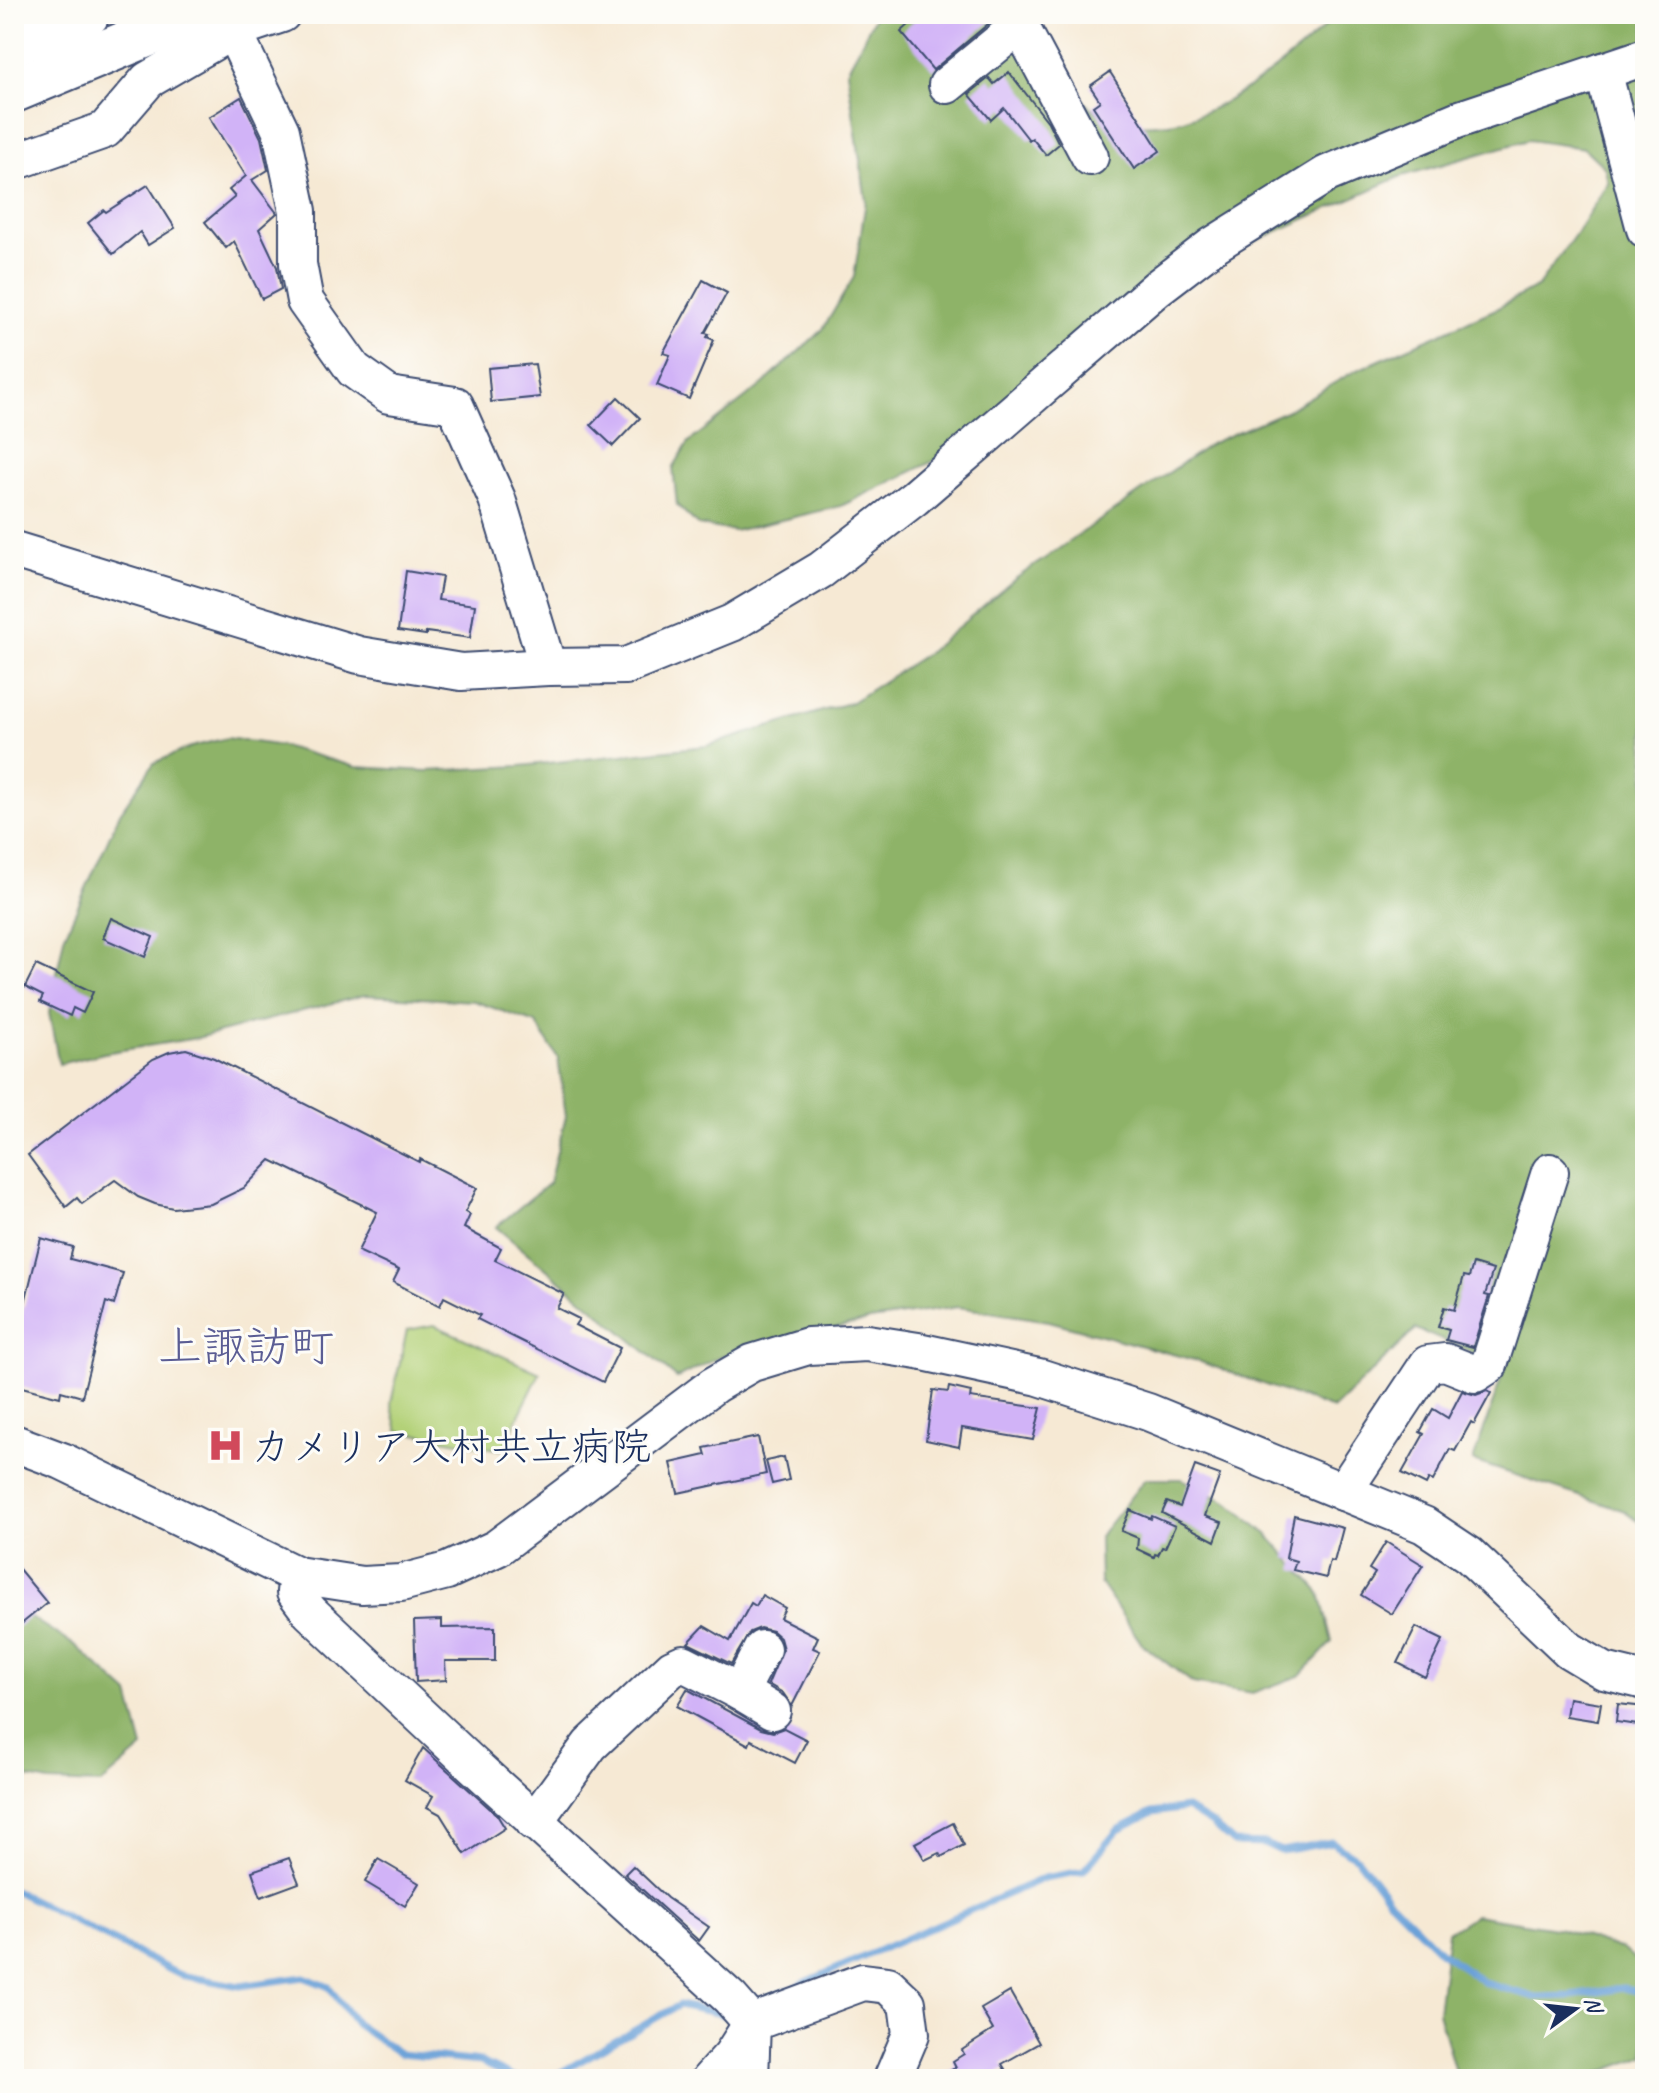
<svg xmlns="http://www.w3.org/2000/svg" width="1659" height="2093" font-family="Caveat,'Klee One',sans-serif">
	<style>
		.green { fill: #b3d178; stroke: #67806b; stroke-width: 2 }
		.forest { fill: #8eb368; stroke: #547163; stroke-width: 2 }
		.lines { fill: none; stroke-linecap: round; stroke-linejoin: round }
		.stream { stroke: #6aa1d8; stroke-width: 7 }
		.building { fill: #d1b3f7 }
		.minor-casing { stroke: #3c4b70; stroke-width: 40 }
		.highway-casing { stroke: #3c4b70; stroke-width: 48 }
		.minor { stroke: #fff; stroke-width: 36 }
		.highway { stroke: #fff; stroke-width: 44 }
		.labels { text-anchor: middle; stroke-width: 6; stroke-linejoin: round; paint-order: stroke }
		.poi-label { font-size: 40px; fill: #1b2f5e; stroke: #fdfcf7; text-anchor: start }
		.quarter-label { font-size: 44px; fill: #5b5d94; stroke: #fdfcf7 }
	</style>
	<rect width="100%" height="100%" fill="#fdfcf7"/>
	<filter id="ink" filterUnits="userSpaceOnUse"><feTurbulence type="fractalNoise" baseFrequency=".0125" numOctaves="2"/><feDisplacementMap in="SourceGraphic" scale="16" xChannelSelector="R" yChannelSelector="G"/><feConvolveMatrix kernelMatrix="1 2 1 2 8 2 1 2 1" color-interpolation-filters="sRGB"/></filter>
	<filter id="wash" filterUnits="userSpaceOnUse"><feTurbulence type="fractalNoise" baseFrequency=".006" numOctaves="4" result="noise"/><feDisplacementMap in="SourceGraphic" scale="32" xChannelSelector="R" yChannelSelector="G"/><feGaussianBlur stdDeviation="1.8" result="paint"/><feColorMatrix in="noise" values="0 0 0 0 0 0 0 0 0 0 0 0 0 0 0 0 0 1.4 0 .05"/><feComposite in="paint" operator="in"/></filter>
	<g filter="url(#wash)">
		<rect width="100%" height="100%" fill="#f6e9d4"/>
		<!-- green -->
		<polygon class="green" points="434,1325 540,1373 502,1450 398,1431 391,1403 407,1330"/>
		<!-- forest -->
		<g class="forest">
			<path d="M876 14H1031L1077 96 1113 125C1133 124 1155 126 1175 122 1231 110 1298 53 1338 14H1645V1526L1625 1511 1473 1461 1505 1367 1416 1329 1333 1409 1198 1361 1049 1321 958 1307 870 1320 722 1356 677 1378 496 1227 549 1183 566 1116 558 1058 536 1023 474 1001 365 995 197 1038 104 1053 59 1064 49 1013 64 937 120 813 154 763 191 747 227 738 282 746 356 767 427 771 520 766 706 746 852 702 930 651 1015 579 1212 443 1286 411 1355 371 1496 309 1538 286 1575 235 1608 183 1605 168 1584 148 1528 140 1399 177 1233 251 938 459 841 506 734 531 698 525 677 505 673 468 689 442 762 385 823 329 854 277 866 201 847 71Z"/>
			<polygon points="1145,1479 1182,1479 1229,1503 1268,1535 1320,1593 1332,1642 1300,1676 1252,1693 1193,1683 1142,1644 1100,1583 1099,1537"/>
			<polygon points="14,1607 76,1646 129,1694 143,1748 101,1784 49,1782 14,1775"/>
			<polygon points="1475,1915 1561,1929 1622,1949 1645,1969 1645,2056 1593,2075 1574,2079 1457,2079 1438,2012 1448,1932"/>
		</g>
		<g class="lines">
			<!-- stream -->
			<g class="stream">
				<polyline points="14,1890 180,1975 240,1986 304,1977 329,1987 356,2024 400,2054 481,2062 517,2079"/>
				<polyline points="774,1996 1044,1878 1083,1871 1118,1830 1152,1813 1186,1808 1212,1824 1234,1843 1266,1844 1281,1851 1332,1842 1358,1859 1391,1902 1441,1952 1485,1983 1534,1997 1572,1996 1623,1988 1645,1993"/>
				<polyline points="549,2079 679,2005 730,2016"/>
			</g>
		</g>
		<g id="blocks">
			<!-- building -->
			<g class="building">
				<polygon points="921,14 993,14 994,19 933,70 901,32"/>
				<polygon points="1009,72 1048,122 1059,144 1046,155 1032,138 1029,140 1004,108 991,120 969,94 989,78 994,84"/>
				<polygon points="1110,72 1160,151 1134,169 1093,106 1100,101 1090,86"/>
				<polygon points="241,97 261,138 268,170 252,180 277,213 259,229 277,267 281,289 262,299 234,241 226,248 205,222 235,197 229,190 246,176 209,117"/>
				<polygon points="148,185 175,228 148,245 140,232 113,254 88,223 104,210 106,212"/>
				<polygon points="703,280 727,293 705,333 709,334 707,337 714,340 689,399 657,385 670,355 663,353"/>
				<polygon points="535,364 540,397 491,402 488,368"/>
				<polygon points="618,397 640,418 613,446 591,425"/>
				<polygon points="406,571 442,577 438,600 475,605 470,638 426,632 426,635 398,631"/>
				<polygon points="111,918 153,937 145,957 103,938"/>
				<polygon points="36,965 93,992 83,1013 73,1008 70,1016 40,1002 43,996 25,987"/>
				<polygon points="186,1049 214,1058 419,1162 420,1159 477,1188 465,1212 470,1215 464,1228 501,1248 495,1260 564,1294 557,1308 579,1319 575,1325 620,1348 603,1382 477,1319 480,1315 444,1297 440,1306 393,1282 399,1270 358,1251 377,1212 271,1160 244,1188 211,1204 173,1208 155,1204 138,1197 115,1180 82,1204 77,1198 66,1207 28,1155 153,1059 169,1052"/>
				<polygon points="41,1238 73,1247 70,1259 123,1273 114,1305 106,1302 82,1397 61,1391 60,1397 14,1385 14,1347"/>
				<polygon points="1473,1264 1493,1270 1485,1295 1489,1296 1473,1347 1446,1340 1449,1330 1438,1327 1444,1307 1454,1310 1464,1276 1469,1277"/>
				<polygon points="949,1387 971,1392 970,1398 1041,1408 1033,1440 962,1428 959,1447 926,1440 933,1390 948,1392"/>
				<polygon points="1462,1391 1476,1395 1487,1391 1491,1393 1474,1424 1471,1422 1455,1451 1450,1449 1433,1481 1429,1479 1426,1485 1402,1473 1424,1434 1420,1432 1433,1409 1448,1418"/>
				<polygon points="758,1437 766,1474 678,1493 671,1463 706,1455 704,1448"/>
				<polygon points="784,1457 789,1480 772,1484 766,1461"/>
				<polygon points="1195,1466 1220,1475 1205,1516 1222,1522 1215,1541 1162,1513 1167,1502 1180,1507"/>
				<polygon points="1130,1510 1151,1519 1152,1516 1175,1526 1165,1548 1162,1547 1158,1555 1155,1554 1154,1557 1137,1549 1138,1538 1121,1531"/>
				<polygon points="1294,1515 1343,1528 1334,1562 1330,1561 1326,1578 1293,1570 1296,1561 1286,1558"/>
				<polygon points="1386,1542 1423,1565 1392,1614 1361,1595 1375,1573 1369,1569"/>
				<polygon points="14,1563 47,1603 14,1630"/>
				<polygon points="762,1595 785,1608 780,1618 818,1637 813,1648 820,1651 792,1706 783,1693 768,1684 783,1649 780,1638 772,1631 760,1628 750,1632 731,1664 688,1643 704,1626 730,1641 751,1603 756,1606"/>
				<polygon points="442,1620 442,1628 495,1627 495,1661 445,1661 446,1680 416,1682 414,1621"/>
				<polygon points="1416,1627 1443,1640 1425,1677 1398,1663"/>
				<polygon points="687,1689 761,1729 773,1732 784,1728 807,1740 795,1763 751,1740 749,1745 677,1706"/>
				<polygon points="1569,1698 1601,1703 1598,1721 1566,1716"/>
				<polygon points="1618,1704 1645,1707 1645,1726 1616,1722"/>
				<polygon points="423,1748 497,1815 505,1828 465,1854 440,1814 427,1807 433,1796 405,1780"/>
				<polygon points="953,1823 964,1845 941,1857 939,1853 925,1860 915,1843"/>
				<polygon points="289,1858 299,1883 261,1897 252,1871"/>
				<polygon points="378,1859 419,1883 405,1906 365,1882"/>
				<polygon points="633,1866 667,1898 709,1927 699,1941 625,1874"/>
				<polygon points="1010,1992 1039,2043 1002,2064 1005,2069 989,2079 938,2079 956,2067 953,2061 964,2054 962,2050 993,2030 981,2009"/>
			</g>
		</g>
	</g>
	<g filter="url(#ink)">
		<use href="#blocks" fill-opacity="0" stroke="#3c4b70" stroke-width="2"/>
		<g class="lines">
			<defs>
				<g id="minor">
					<polyline points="225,14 281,131 298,211 298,264 305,301 354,370 389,395 455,405 497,499 548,667"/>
					<polyline points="1014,14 1090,157"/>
					<polyline points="1603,71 1645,229"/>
					<polyline points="947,85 1019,26"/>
					<polyline points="14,162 105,130 148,80 234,30 282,14"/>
					<polyline points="14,550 359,655 461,672 548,667 626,666 732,623 821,570 914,498 1157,288 1212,246 1327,174 1457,120 1645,57"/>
					<polyline points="14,1443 62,1461 297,1575 362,1585 401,1583 447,1571 497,1548 714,1385 752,1363 808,1346 867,1343 918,1351 1039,1377 1148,1412 1424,1525 1469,1555 1569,1650 1604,1671 1645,1681"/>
					<polyline points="1343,1492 1428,1364 1445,1362 1475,1374 1489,1365 1550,1172"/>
					<polyline points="297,1575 295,1592 310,1612 472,1764 730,1998 752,2023 750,2079"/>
					<polyline points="740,1692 772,1711"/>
					<polyline points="534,1822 590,1745 672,1668 683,1663 740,1692 762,1649"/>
					<polyline points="710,2079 731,2056 752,2023 863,1982 888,1985 907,2003 911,2034 892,2079"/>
				</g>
				<g id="highway">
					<polyline points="14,43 87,14"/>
					<polyline points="14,90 197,14"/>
				</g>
			</defs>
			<!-- minor casing -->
			<use href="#minor" class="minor-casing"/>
			<!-- highway casing -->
			<use href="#highway" class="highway-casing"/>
			<!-- minor -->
			<use href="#minor" class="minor"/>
			<!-- highway -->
			<use href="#highway" class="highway"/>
		</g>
	</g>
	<!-- icons -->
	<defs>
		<symbol id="hospital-bare" viewBox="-9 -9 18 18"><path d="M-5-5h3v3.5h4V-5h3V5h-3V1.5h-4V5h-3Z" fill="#d1495b" stroke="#fdfcf7" stroke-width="2.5" paint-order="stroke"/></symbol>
	</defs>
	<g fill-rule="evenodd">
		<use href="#hospital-bare" x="200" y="1420" width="51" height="51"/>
	</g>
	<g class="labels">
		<!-- poi labels -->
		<g class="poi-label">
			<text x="251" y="1460">カメリア大村共立病院</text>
		</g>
		<!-- quarter labels -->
		<g class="quarter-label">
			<text x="246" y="1361">上諏訪町</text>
		</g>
	</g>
	<!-- margin -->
	<rect width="1659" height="2093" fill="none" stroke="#fdfcf7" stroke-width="48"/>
	<!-- north arrow -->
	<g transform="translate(1575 2009) rotate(75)" stroke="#fdfcf7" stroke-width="6" paint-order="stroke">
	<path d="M0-6L14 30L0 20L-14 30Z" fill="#1b2f5e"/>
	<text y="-12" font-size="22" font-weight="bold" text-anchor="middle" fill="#1b2f5e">N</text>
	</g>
</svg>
